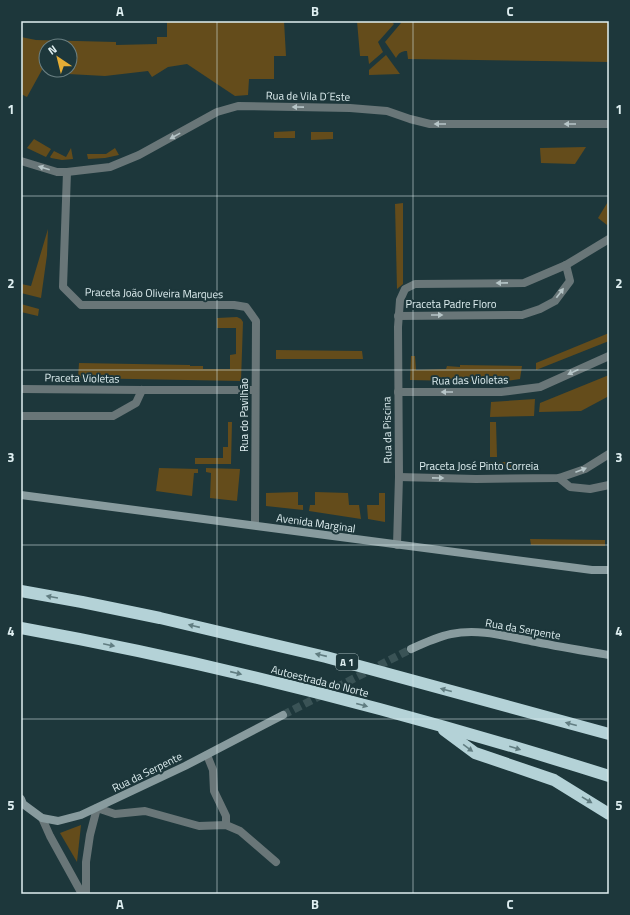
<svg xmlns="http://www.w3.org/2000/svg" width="630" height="915" font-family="'Titillium Web',sans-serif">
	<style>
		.green { fill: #644c1b }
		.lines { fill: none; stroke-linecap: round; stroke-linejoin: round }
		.secondary-tunnel { stroke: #3a5356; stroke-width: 8; stroke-dasharray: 8 4; stroke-linecap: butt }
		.street { stroke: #697678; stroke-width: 8 }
		.secondary { stroke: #889b9e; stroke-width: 8 }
		.highway { stroke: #b4d2d7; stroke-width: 12 }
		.oneway { fill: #b6c5c7 }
		.oneway2 { fill: #617d81 }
		.grid { fill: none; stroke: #dfeff1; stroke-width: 1; stroke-opacity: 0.55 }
		.labels { text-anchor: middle; stroke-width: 4; stroke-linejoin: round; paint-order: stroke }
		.shield { fill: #1d373b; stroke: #a5b8ba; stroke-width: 1 }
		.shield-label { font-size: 10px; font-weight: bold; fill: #dfeff1 }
		.street-label { font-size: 11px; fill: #dfeff1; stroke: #1d373b }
		.neatline { fill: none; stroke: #dfeff1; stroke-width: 1.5 }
		.grid-label { font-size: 13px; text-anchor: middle; font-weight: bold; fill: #dfeff1 }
	</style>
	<rect width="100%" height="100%" fill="#1d373b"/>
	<!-- green -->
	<g class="green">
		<polygon points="167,21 284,21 286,56 274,56 274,79 249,79 248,95 235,96 187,64 168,67 152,77 148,71 105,76 68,74 51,70 70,70 70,46 46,46 46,69 43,68 27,97 21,94 21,37 36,40 116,42 116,45 157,44 157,37 167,37"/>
		<polygon points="357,21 391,21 394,24 378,42 383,52 369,64 368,56 360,56"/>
		<path d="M400 21H609V62L408 59 407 51C401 51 399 53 396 58L385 42 401 23Z"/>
		<polygon points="386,55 400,74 369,75 369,70"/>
		<polygon points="295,131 295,138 274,138 274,132"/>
		<polygon points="311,132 333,132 333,139 311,140"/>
		<polygon points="34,139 51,149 46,157 27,148"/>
		<polygon points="586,147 575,164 541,163 540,148"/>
		<polygon points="71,148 73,159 62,160 51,158 50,157 54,151 66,157"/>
		<polygon points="115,148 119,155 105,158 88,159 87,154 106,154"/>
		<polygon points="609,200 609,221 607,225 598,218"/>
		<polygon points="403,203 403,284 397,289 395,204"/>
		<polygon points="48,229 47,255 41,298 21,293 21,284 31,286"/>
		<polygon points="21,304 39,309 38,316 21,312"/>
		<polygon points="237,317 241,319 243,322 241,381 78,378 79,363 190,365 190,366 203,366 203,369 230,369 230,355 236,354 236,328 217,328 217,318"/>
		<polygon points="609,333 609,341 536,370 536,363"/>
		<polygon points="276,350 362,351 363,359 276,359"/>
		<polygon points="411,356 415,356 416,370 446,369 447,366 460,367 460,365 522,366 520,379 500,382 410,380"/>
		<polygon points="609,375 609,396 581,411 539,412 540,403"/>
		<polygon points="535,399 534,416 490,417 491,402"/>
		<polygon points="228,422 232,422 231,464 195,464 195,458 223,458 223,447 228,447"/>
		<polygon points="490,422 496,422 497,457 490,457"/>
		<polygon points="490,462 516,462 516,468 490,467"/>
		<polygon points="159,468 198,469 198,473 194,473 192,496 156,491"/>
		<polygon points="206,468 240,469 237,501 210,498 211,473 206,472"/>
		<polygon points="298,492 298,505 303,505 303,510 266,506 266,493"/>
		<polygon points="315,492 348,493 349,505 359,505 361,519 309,511 310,505 315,505"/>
		<polygon points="379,493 385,493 385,522 368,519 367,505 379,505"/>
		<polygon points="530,539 605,540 605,546 531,545"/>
		<polygon points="81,825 77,862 60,833"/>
	</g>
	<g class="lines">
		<!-- secondary-tunnel -->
		<polyline class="secondary-tunnel" points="283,715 411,649"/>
		<!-- street -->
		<g class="street">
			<polyline points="21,161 57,172 67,172 110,167 139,155 217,112 238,106 350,108 387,111 410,119 430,124 609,124"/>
			<polyline points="67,172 63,287 81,305 234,305 246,307 256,321 255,525"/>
			<polyline points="398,316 522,315 540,309 555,301 570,281 566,265"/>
			<polyline points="21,389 142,390 255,390"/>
			<polyline points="398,392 501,392 540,387 609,356"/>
			<polyline points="21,416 113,416 136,403 142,390"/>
			<polyline points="399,477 476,479 559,478 585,469 609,454"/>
			<polyline points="559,478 570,487 590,489 609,485"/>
			<polyline points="397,545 399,477 398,327 400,300 405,289 415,284 524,283 566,265 609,239"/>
			<polyline points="207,755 213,770 214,791 226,816 226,825"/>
			<polyline points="42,818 50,836 82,894"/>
			<polyline points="86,894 86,862 90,835 97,808 115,814 145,811 199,826 226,825 240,831 276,862"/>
		</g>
		<!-- secondary -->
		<g class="secondary">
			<polyline points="21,495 592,570 609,570"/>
			<path d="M411 649C424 643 437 637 451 634 480 628 508 637 536 642 560 647 585 651 609 655"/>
			<polyline points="21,799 23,804 42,818 58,821 81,815 185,766 283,715"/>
		</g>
		<!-- highway -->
		<g class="highway">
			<polyline points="21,591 82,602 160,618 326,657 609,734"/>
			<path d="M21 628C220 664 416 715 609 776"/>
			<polyline points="444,730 475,753 554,780 609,814"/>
		</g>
	</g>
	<!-- one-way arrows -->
	<defs><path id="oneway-solid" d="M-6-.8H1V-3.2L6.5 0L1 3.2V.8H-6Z"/></defs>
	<g class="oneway">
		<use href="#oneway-solid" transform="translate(298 107) rotate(-179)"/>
		<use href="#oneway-solid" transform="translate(440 124) rotate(-180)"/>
		<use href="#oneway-solid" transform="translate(570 124) rotate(-180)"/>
		<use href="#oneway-solid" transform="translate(175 136) rotate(151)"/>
		<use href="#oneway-solid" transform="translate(44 168) rotate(-163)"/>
		<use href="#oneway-solid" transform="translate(502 283) rotate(179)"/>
		<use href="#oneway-solid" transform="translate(560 293) rotate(-53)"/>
		<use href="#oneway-solid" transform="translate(437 315)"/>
		<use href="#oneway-solid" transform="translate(573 372) rotate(156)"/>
		<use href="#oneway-solid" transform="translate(447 392) rotate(-180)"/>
		<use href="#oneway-solid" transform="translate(581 470) rotate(-21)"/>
		<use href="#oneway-solid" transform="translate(438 478) rotate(1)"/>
	</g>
	<g class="oneway2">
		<use href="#oneway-solid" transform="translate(52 597) rotate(-170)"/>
		<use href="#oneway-solid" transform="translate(194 626) rotate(-167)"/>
		<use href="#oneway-solid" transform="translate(109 645) rotate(12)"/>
		<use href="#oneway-solid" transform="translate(321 655) rotate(-167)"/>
		<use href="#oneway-solid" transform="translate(236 673) rotate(13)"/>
		<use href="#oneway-solid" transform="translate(446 690) rotate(-165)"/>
		<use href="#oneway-solid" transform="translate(362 705) rotate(15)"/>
		<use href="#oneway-solid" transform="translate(571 724) rotate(-165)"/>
		<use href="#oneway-solid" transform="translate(468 748) rotate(36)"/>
		<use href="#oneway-solid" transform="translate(515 748) rotate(17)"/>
		<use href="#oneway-solid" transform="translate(587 800) rotate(31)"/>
	</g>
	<!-- grid -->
	<path class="grid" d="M217 21V894M413 21V894M21 196H609M21 370H609M21 545H609M21 719H609"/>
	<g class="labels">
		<!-- shield labels -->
		<rect class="shield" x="336" y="654" width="22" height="16" rx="3"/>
		<g class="shield-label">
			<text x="347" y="666">A 1</text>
		</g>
		<!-- street labels -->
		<g class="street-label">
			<text transform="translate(308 96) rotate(1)" y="4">Rua de Vila D´Este</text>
			<text transform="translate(154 293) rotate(1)" y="4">Praceta João Oliveira Marques</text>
			<text x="451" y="308">Praceta Padre Floro</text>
			<text transform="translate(82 378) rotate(1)" y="4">Praceta Violetas</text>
			<text transform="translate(470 380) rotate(-1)" y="4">Rua das Violetas</text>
			<text transform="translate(244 415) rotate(-90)" y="4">Rua do Pavilhão</text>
			<text transform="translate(387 430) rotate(-91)" y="4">Rua da Piscina</text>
			<text x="479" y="470">Praceta José Pinto Correia</text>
			<text transform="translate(316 523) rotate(8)" y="4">Avenida Marginal</text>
			<text transform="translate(523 629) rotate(10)" y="4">Rua da Serpente</text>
			<text transform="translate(320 681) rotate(14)" y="4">Autoestrada do Norte</text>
			<text transform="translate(147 772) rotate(-26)" y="4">Rua da Serpente</text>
		</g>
	</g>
	<!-- border -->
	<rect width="630" height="915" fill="none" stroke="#1d373b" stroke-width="44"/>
	<!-- north arrow -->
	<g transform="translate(58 58) rotate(325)"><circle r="19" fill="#1d373b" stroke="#6b8184"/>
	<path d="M0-3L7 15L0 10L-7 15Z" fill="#e5ad35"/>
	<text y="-6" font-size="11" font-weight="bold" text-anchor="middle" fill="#dfeff1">N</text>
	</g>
	<rect x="22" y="22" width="586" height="871" class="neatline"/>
	<g class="grid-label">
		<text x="120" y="16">A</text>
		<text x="315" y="16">B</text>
		<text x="510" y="16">C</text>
		<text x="11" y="114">1</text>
		<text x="619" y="114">1</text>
		<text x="11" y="288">2</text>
		<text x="619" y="288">2</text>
		<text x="11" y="462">3</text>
		<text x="619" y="462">3</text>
		<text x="11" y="636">4</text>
		<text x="619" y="636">4</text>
		<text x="11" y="810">5</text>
		<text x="619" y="810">5</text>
		<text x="120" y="909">A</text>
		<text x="315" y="909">B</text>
		<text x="510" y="909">C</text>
	</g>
</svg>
